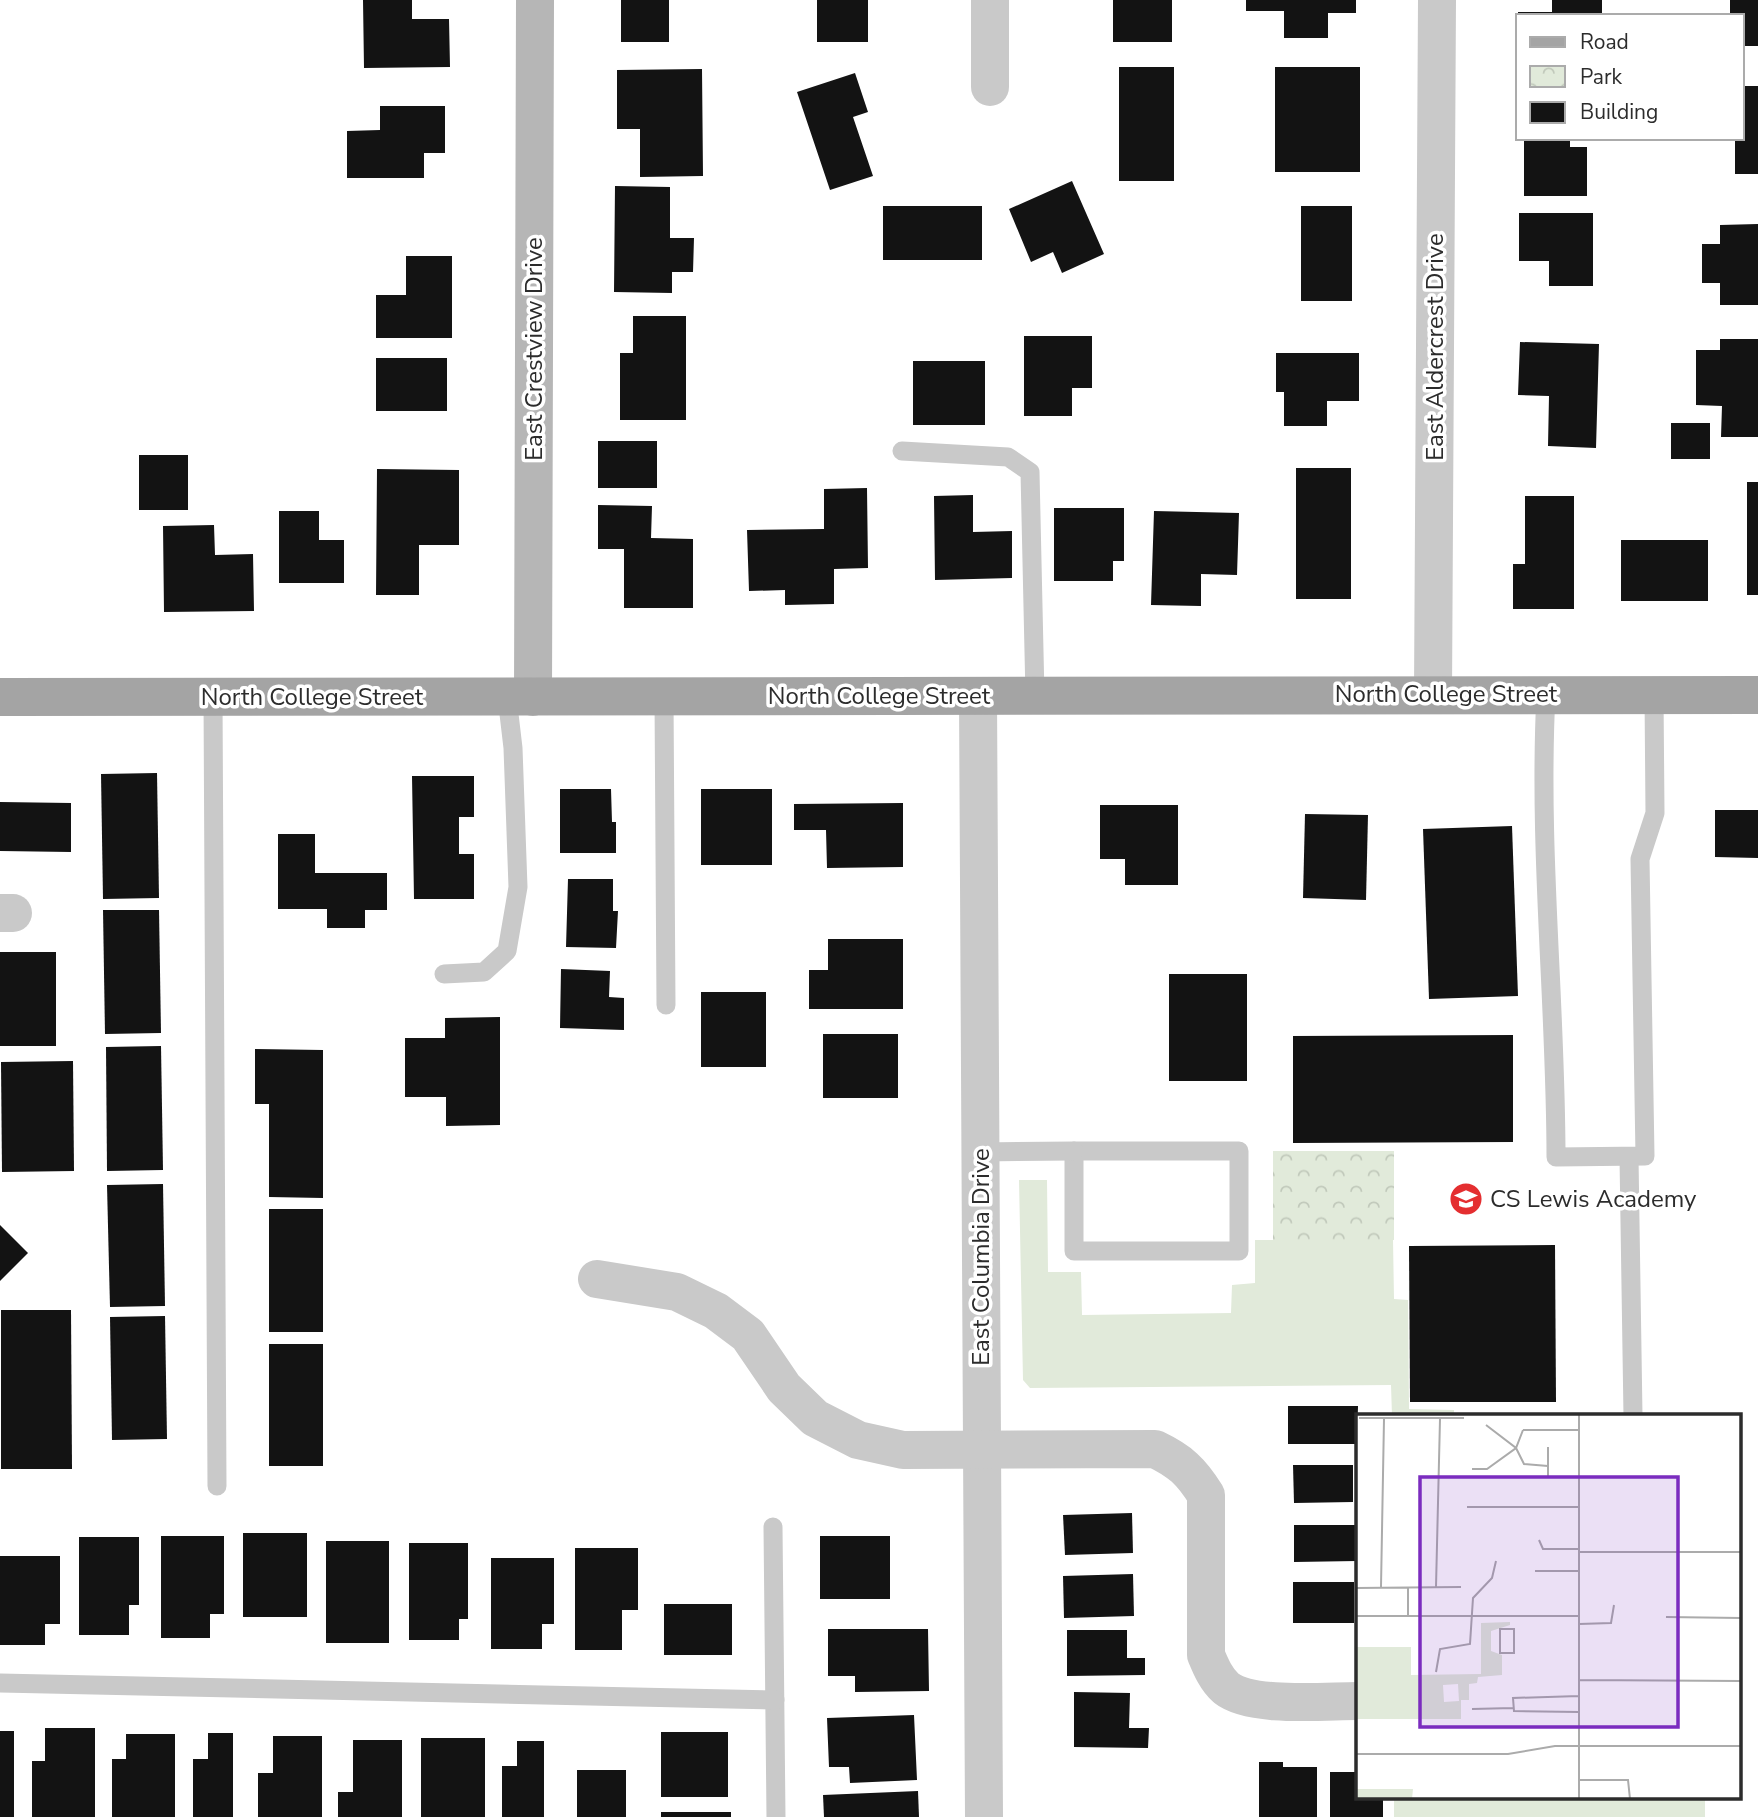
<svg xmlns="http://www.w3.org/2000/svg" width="1758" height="1817" font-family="'Nunito Sans',sans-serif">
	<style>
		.grass { fill: #e1eada }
		.park { fill: url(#park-crowns) }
		.building { fill: #131313 }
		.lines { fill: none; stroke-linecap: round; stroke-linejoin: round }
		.lane { stroke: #c9c9c9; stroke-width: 19 }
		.street { stroke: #c9c9c9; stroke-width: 38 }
		.secondary { stroke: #b6b6b6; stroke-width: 38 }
		.primary { stroke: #a4a4a4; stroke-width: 38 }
		.labels { text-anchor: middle; stroke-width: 7; stroke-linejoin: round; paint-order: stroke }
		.street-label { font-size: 24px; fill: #2c2c2c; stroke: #fff }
		.poi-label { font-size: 24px; fill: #2c2c2c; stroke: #fff; text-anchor: start }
		.inset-road { fill: none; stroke: #ababab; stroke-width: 2 }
		.view { fill: #7b2cbf; fill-opacity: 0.15; stroke: #7b2cbf; stroke-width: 3.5 }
		.inset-edge { fill: none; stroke: #2c2c2c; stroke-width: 3.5 }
	</style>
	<defs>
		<pattern id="park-crowns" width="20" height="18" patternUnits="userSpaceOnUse" patternTransform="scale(1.75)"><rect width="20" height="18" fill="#e1eada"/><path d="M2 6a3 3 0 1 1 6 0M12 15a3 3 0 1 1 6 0" fill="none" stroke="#c1c9bb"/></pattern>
	</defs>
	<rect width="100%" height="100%" fill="#fff"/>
	<!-- grass -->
	<g class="grass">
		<polygon points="1019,1180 1047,1180 1048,1272 1081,1272 1082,1315 1231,1313 1232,1285 1255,1283 1255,1240 1393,1239 1394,1299 1408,1300 1409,1409 1454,1410 1454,1416 1392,1416 1391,1385 1030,1388 1023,1380"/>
		<rect x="1394" y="1798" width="311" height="19"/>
	</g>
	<!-- park -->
	<rect class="park" x="1273" y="1151" width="121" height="89"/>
	<!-- building -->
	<g class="building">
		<polygon points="363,0 412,0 412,19 449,19 450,67 364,68"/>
		<rect x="621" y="0" width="48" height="42"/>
		<rect x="817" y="0" width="51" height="42"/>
		<rect x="1113" y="0" width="59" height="42"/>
		<polygon points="1246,0 1356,0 1356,13 1328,13 1328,38 1284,38 1284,11 1246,11"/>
		<polygon points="1552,0 1602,0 1602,16 1518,16 1518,12 1552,12"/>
		<polygon points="1730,0 1758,0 1758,46 1742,46 1742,16 1730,16"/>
		<rect x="1119" y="67" width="55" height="114"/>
		<rect x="1275" y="67" width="85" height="105"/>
		<polygon points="702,69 703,176 640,177 640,129 617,129 617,70"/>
		<polygon points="855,73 868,112 853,117 873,176 830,190 797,92"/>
		<polygon points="1742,86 1758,86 1758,174 1735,174 1735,138 1742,138"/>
		<polygon points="380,106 445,106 445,153 424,153 424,178 347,178 347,131 380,130"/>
		<polygon points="1524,138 1570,138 1570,147 1587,147 1587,196 1524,196"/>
		<polygon points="1072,181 1104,254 1062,273 1053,252 1031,262 1009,209"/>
		<polygon points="615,186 670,187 670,238 694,238 693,272 672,272 672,293 614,292"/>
		<rect x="883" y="206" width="99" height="54"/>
		<rect x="1301" y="206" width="51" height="95"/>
		<polygon points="1519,213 1593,213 1593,286 1549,286 1549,261 1519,261"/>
		<polygon points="1758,224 1758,305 1720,305 1720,283 1702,283 1702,244 1720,244 1720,225"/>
		<polygon points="406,256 452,256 452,338 376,338 376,295 406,295"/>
		<polygon points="633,316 686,316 686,420 620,420 620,353 633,353"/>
		<polygon points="1024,336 1092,336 1092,388 1072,388 1072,416 1024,416"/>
		<polygon points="1720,339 1758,339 1758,437 1721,437 1722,406 1696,405 1696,350 1720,350"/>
		<polygon points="1520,342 1599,344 1596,448 1548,446 1549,396 1518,395"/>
		<polygon points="1276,353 1359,353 1359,401 1327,401 1327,426 1284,426 1284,392 1276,392"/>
		<rect x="376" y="358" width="71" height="53"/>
		<rect x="913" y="361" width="72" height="64"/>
		<rect x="1671" y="423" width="39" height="36"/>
		<rect x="598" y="441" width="59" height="47"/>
		<rect x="139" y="455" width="49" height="55"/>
		<rect x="1296" y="468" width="55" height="131"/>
		<polygon points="377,469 459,470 459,545 419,545 419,595 376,595"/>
		<rect x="1747" y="482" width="11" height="113"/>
		<polygon points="867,488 868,568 834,569 834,604 785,605 785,590 749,591 747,530 824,529 824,489"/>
		<polygon points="973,495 973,532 1012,531 1012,578 935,580 934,496"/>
		<polygon points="1525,496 1574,496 1574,609 1513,609 1513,564 1525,564"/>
		<polygon points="598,505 652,506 651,538 693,539 693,608 624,608 624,549 598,549"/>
		<polygon points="1054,508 1124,508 1124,561 1113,561 1113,581 1054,581"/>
		<polygon points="279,511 319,511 319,540 344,540 344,583 279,583"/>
		<polygon points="1154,511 1239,513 1237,575 1201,574 1201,606 1151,605"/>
		<polygon points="214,525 215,555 253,554 254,611 164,612 163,526"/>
		<rect x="1621" y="540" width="87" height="61"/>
		<polygon points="157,773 159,898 103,899 101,774"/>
		<polygon points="412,776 474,776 474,817 459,817 459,854 474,854 474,899 414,899"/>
		<polygon points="560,789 611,789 612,822 616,822 616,853 560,853"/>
		<rect x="701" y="789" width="71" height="76"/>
		<polygon points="0,802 71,803 71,852 0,851"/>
		<polygon points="903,803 903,867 827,868 826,830 794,830 794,804"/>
		<polygon points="1100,805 1178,805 1178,885 1125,885 1125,859 1100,859"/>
		<polygon points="1715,810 1758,810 1758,858 1715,857"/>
		<polygon points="1305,814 1368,815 1366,900 1303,898"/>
		<polygon points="1512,826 1518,996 1429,999 1423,829"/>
		<polygon points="278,834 315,834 315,873 387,873 387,910 365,910 365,928 327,928 327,909 278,909"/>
		<polygon points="568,879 613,879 613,911 618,911 616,948 566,947"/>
		<polygon points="103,910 159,910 161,1033 105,1034"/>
		<polygon points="828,939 903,939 903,1009 809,1009 809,970 828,970"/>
		<rect x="0" y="952" width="56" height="94"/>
		<polygon points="561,969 610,971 609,997 624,998 624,1030 560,1028"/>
		<rect x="1169" y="974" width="78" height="107"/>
		<rect x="701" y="992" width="65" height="75"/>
		<polygon points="500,1017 500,1125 446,1126 446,1097 405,1097 405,1038 445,1038 445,1018"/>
		<rect x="823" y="1034" width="75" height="64"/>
		<polygon points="1513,1035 1513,1142 1293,1143 1293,1036"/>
		<polygon points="161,1046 163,1170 107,1171 106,1047"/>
		<polygon points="255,1049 323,1050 323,1198 269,1197 269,1104 255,1104"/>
		<polygon points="73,1061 74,1171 2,1172 1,1062"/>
		<polygon points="163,1184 165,1306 110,1307 107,1185"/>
		<rect x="269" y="1209" width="54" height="123"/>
		<polygon points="0,1225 28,1253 0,1281"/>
		<polygon points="1555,1245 1556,1402 1410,1402 1409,1246"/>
		<polygon points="1,1310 71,1310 72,1469 1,1469"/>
		<polygon points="165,1316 167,1439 112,1440 110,1317"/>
		<rect x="269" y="1344" width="54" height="122"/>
		<polygon points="1288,1406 1358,1406 1357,1444 1288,1444"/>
		<polygon points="1293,1465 1353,1465 1353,1502 1294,1503"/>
		<polygon points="1132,1513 1133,1553 1065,1555 1063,1515"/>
		<polygon points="1294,1525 1357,1525 1357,1561 1294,1562"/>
		<rect x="243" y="1533" width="64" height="84"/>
		<polygon points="161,1536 224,1536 224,1614 210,1614 210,1638 161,1638"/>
		<rect x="820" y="1536" width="70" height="63"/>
		<polygon points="79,1537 139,1537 139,1605 129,1605 129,1635 79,1635"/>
		<rect x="326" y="1541" width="63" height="102"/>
		<polygon points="409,1543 468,1543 468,1619 459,1619 459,1640 409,1640"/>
		<polygon points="575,1548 638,1548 638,1610 622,1610 622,1650 575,1650"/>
		<polygon points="0,1556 60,1556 60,1624 45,1624 45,1645 0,1645"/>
		<polygon points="491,1558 554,1558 554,1624 542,1624 542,1649 491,1649"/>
		<polygon points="1133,1574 1134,1616 1064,1618 1063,1576"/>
		<rect x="1293" y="1582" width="61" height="41"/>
		<rect x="664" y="1604" width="68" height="51"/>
		<polygon points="828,1629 928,1629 929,1691 855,1692 855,1676 828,1676"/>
		<polygon points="1067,1630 1127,1630 1127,1658 1145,1658 1145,1675 1067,1676"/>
		<polygon points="1074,1692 1130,1693 1129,1728 1149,1728 1148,1748 1074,1747"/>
		<polygon points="914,1715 917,1780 850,1783 849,1767 829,1767 827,1718"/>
		<polygon points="45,1728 95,1728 95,1817 32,1817 32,1761 45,1761"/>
		<rect x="0" y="1731" width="14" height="86"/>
		<rect x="661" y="1732" width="67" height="65"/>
		<polygon points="208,1733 233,1733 233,1817 193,1817 193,1759 208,1759"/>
		<polygon points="126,1734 175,1734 175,1817 112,1817 112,1759 126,1759"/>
		<polygon points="273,1736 322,1736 322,1817 258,1817 258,1773 273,1773"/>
		<rect x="421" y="1738" width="64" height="79"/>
		<polygon points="353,1740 402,1740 402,1817 338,1817 338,1792 353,1792"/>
		<polygon points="517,1741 544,1741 544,1817 502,1817 502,1766 517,1766"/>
		<polygon points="1259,1762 1283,1762 1283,1767 1317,1767 1317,1817 1259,1817"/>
		<rect x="577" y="1770" width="49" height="47"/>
		<polygon points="1330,1772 1357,1772 1357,1798 1383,1798 1383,1817 1330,1817"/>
		<polygon points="918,1791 919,1817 824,1817 823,1795"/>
		<rect x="661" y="1812" width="70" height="5"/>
	</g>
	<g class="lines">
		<!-- lane -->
		<g class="lane">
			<polyline points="902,451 1008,457 1030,472 1035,696"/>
			<path d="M1546 694C1538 848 1556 1003 1556 1157L1645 1156 1640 859 1655 813 1654 694"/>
			<polyline points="213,696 217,1486"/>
			<polyline points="664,697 666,1005"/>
			<polyline points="444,974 484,972 507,951 518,887 513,748 507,697"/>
			<rect x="1074" y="1151" width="165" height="100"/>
			<polyline points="980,1152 1074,1151"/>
			<polyline points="1629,1157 1633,1416"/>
			<polyline points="773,1527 776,1817"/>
			<polyline points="0,1683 775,1700"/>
		</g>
		<!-- street -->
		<g class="street">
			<polyline points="990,87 990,0"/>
			<polyline points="1433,694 1437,0"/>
			<polyline points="978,696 984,1817"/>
			<polyline points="0,913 13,913"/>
			<path d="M597 1279 677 1292 716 1311 748 1335 784 1388 815 1418 858 1440 903 1450 1155 1449C1180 1461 1191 1471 1206 1495V1655C1211 1667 1216 1679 1226 1688 1251 1708 1324 1701 1357 1701"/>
		</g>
		<!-- secondary -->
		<polyline class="secondary" points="533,697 535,0"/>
		<!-- primary -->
		<polyline class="primary" points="0,697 1758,695"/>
	</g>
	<!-- icons -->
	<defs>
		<symbol id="school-disc" viewBox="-11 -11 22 22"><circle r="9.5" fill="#e42e30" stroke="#fff"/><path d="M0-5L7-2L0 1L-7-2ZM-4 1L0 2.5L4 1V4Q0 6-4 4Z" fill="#fff"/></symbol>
	</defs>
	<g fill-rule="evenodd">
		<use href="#school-disc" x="1447" y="1180" width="38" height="38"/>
	</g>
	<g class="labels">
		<!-- street labels -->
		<g class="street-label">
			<text transform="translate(1435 347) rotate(-90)" y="8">East Aldercrest Drive</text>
			<text transform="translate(534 349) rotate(-90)" y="8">East Crestview Drive</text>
			<text x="1446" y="702">North College Street</text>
			<text x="879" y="704">North College Street</text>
			<text x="312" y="705">North College Street</text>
			<text transform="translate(981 1257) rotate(-90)" y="8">East Columbia Drive</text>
		</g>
		<!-- poi labels -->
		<g class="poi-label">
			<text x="1490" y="1207">CS Lewis Academy</text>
		</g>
	</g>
	<!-- overview -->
	<g transform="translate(1356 1414)">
		<rect width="385" height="385" fill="#fff"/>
		<path d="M154 208V211L135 217V237L146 241V261L122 263 121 269 113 270V286H105V305H0V233H55V261L125 260V209ZM102 270 103 287 88 288 87 271Z" fill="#e1eada" fill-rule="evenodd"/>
		<path d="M0 375H57L56 385H0Z" fill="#e1eada"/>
		<path class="inset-road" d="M223 0V385M3 4H108M130 11 160 34 168 50 192 52M167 16H223M192 33V64M116 55H131L160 34 167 16M111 93H223M183 126 187 135H223M223 138H385M179 157H223M25 173 28 5M80 173 84 5M0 174 105 173M0 202H223M52 203V173M310 203 385 204M223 210 255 209 258 191M144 215H158V239H144ZM80 258 84 235 114 230 117 184 136 164 140 147M223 266 385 267M116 295 157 294M223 298 158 297 157 284 223 282M0 340H152L199 332H385M223 366H272L274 385"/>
		<path class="view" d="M64 63H322V313H64Z"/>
		<rect width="385" height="385" class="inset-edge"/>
	</g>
	<!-- legend -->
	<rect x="1516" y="14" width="228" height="126" fill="#ffffff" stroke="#ababab" stroke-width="2"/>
	<rect x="1530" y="37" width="35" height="10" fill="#a4a4a4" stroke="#ababab" stroke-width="2"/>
	<text x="1580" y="49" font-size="21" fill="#2c2c2c">Road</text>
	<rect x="1530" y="66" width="35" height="21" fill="url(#park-crowns)" stroke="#ababab" stroke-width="2"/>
	<text x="1580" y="84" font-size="21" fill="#2c2c2c">Park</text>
	<rect x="1530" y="102" width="35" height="21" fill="#131313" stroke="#ababab" stroke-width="2"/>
	<text x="1580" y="119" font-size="21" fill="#2c2c2c">Building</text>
</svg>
